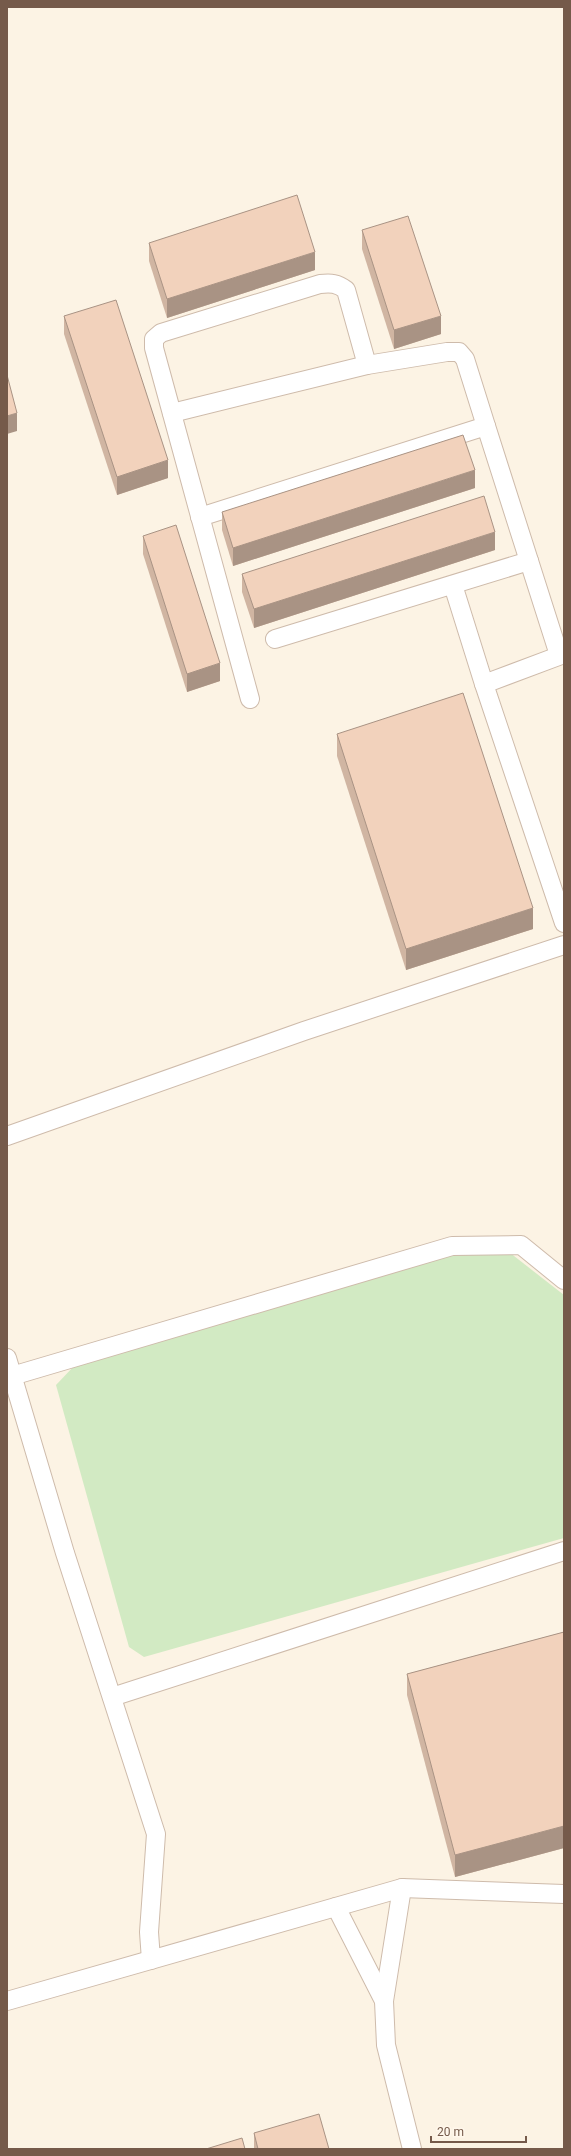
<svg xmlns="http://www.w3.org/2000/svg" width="571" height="2156" font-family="Roboto,sans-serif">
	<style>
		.green { fill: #d2eac3 }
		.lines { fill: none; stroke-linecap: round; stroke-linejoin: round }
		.lane-casing { stroke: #cebbab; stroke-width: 20 }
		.lane { stroke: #fff; stroke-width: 18 }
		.wall { fill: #d0b5a2 }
		.shaded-wall { fill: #a99384 }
		.building { fill: #f2d2bc; stroke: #a99384 }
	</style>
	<rect width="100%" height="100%" fill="#fcf3e4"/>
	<!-- green -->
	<polygon class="green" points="496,1242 564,1295 564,1538 144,1657 129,1647 56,1385 75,1365"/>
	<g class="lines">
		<defs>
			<g id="lane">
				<polyline points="172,413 367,365"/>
				<polyline points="200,517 486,426 559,655"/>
				<polyline points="453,585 484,684"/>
				<polyline points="275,639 529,561"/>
				<polyline points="564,654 484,684 564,923"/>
				<path d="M250 699 154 348V339L161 333 320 284C331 283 337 283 346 290L367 365 447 352H459L465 359 486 426"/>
				<polyline points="7,1136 304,1031 564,945"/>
				<polyline points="7,1358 65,1553 156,1834 149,1932 151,1960"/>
				<polyline points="12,1376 452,1246 521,1245 564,1280"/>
				<polyline points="112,1697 564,1551"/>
				<polyline points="336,1907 384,2001 386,2045 412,2149"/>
				<polyline points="7,2001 402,1888 564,1894"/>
				<polyline points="384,2001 402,1888"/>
			</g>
		</defs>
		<!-- lane casing -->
		<use href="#lane" class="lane-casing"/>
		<!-- lane -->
		<use href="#lane" class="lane"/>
	</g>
	<!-- wall -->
	<g class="wall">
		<polygon points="362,230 441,334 394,349 362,249"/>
		<polygon points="149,243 315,270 167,318 149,261"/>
		<polygon points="64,316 168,478 117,495 64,334"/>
		<polygon points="475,488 233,566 222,530 222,512"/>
		<polygon points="143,536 220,681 187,692 143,554"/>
		<polygon points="495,550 254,628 242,592 242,574"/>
		<polygon points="337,734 533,929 406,970 337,756"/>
		<polygon points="564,1632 564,1848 455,1877 407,1695 407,1674"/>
		<polygon points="254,2133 329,2149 254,2149"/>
	</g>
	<!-- shaded-wall -->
	<g class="shaded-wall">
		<polygon points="315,252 315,270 167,318 167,299"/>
		<polygon points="441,316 441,334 394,349 394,330"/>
		<polygon points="17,413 17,431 7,434 7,416"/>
		<polygon points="168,460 168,478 117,495 117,477"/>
		<polygon points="475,470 475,488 233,566 233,548"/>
		<polygon points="495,532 495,550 254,628 254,609"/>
		<polygon points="220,663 220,681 187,692 187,674"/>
		<polygon points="533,908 533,929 406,970 406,949"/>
		<polygon points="564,1826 564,1848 455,1877 455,1855"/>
	</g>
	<!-- building -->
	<g class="building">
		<polygon points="297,195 315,252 167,299 149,243"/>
		<polygon points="408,216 441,316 394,330 362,230"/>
		<polygon points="116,300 168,460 117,477 64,316"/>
		<polygon points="7,375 17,413 7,416"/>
		<polygon points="463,435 475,470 233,548 222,512"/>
		<polygon points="484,496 495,532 254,609 242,574"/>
		<polygon points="176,525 220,663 187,674 143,536"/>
		<polygon points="463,693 533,908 406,949 337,734"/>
		<polygon points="564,1632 564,1826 455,1855 407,1674"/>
		<polygon points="319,2114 329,2149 258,2149 254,2133"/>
		<polygon points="242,2138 245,2149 206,2149"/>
	</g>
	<!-- border -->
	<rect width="571" height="2156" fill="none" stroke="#755a4a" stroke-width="16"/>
	<!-- scale -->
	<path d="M431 2136v6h95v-6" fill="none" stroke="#755a4a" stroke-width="2"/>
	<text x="437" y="2136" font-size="12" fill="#755a4a" stroke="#fff7eb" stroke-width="3" paint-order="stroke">20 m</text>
</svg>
